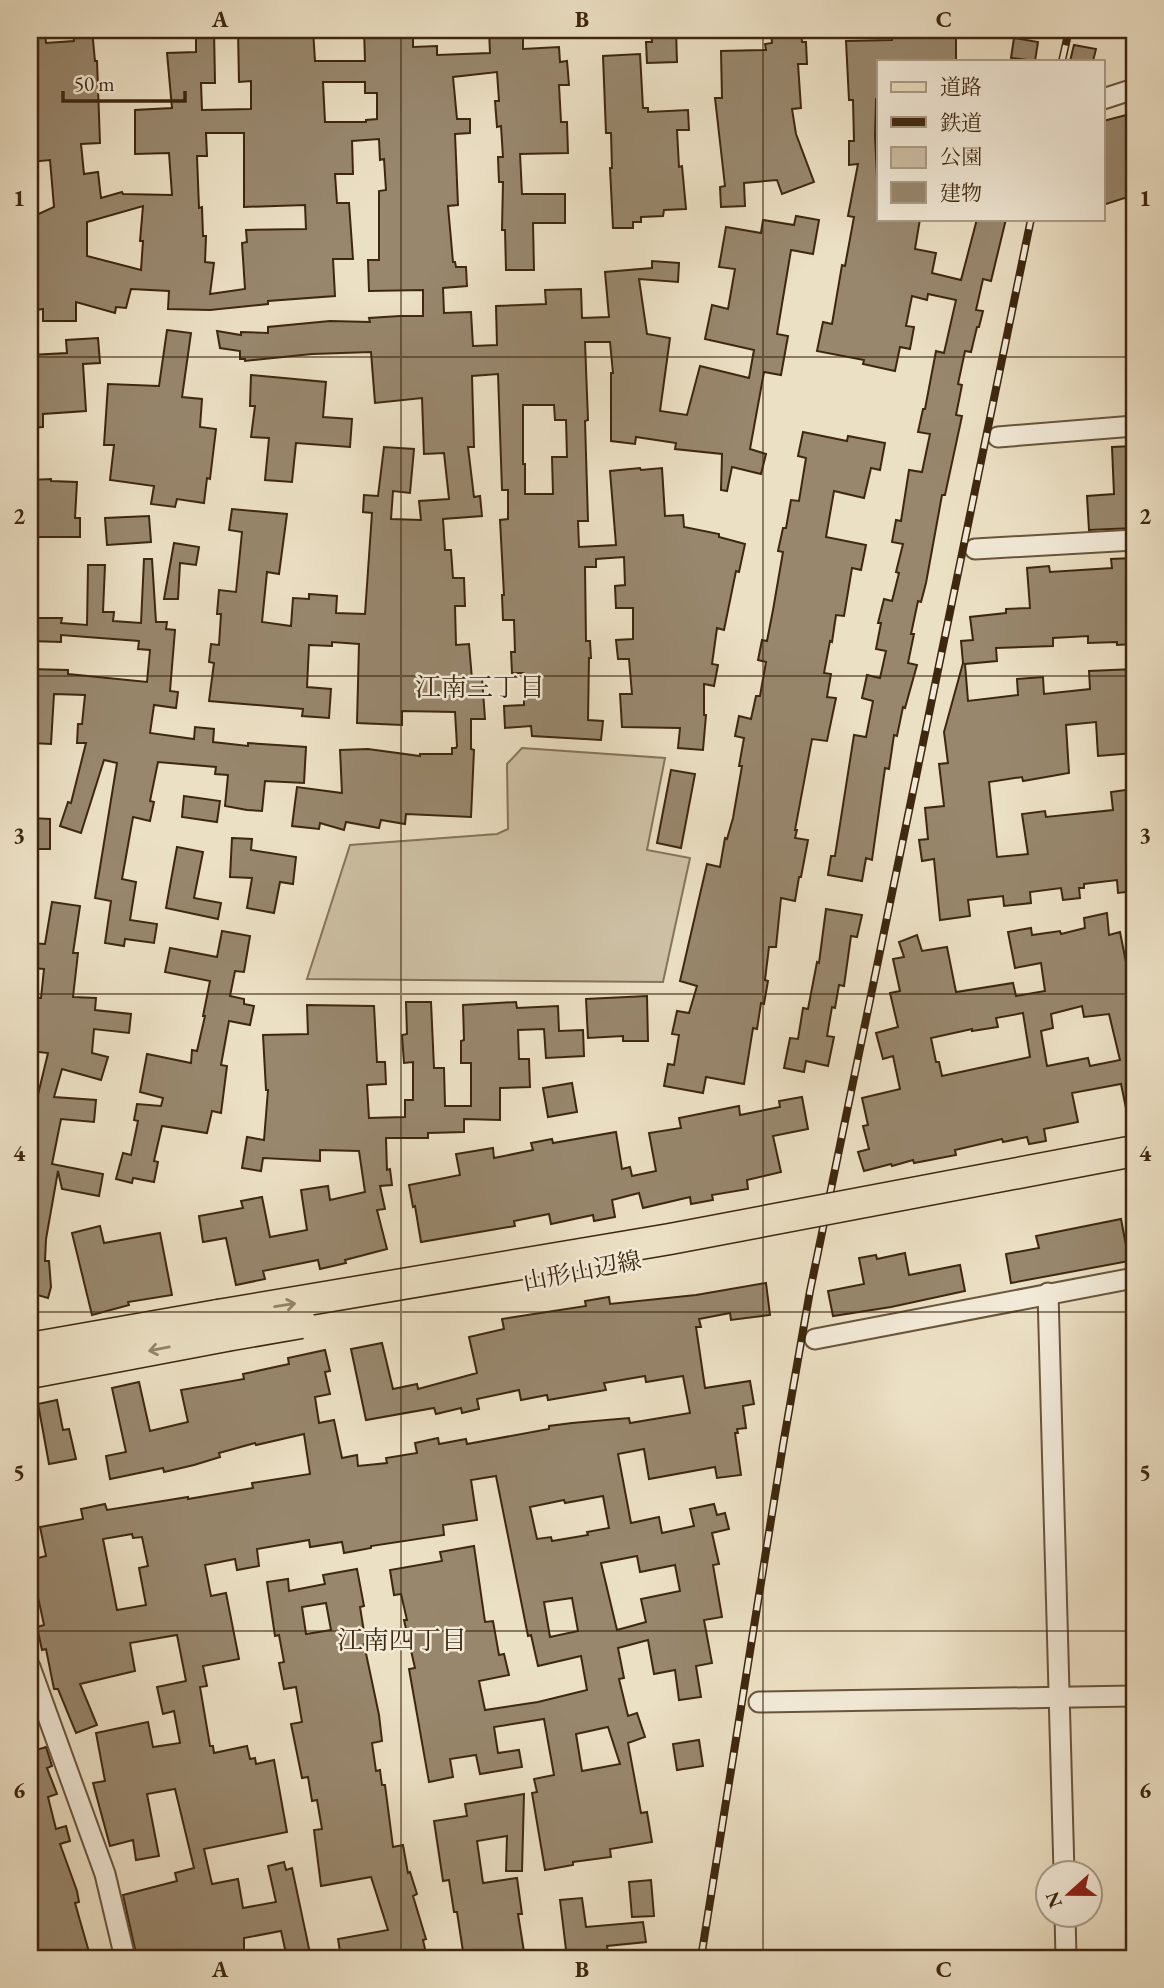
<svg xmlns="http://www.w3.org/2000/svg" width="1164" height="1988" font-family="'EB Garamond','Noto Serif JP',serif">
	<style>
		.green { fill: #cec1a5; stroke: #86745a; stroke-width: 2 }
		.building { fill: #98876d; stroke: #3d270e; stroke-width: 2; fill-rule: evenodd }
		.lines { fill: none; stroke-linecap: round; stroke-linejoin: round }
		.street-casing { stroke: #69553c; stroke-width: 23 }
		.primary-casing { stroke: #3d270e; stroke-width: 33 }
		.street { stroke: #f3ebd9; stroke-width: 19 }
		.primary { stroke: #ece0c4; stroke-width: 30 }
		.rail-casing { stroke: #3d270e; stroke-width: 8 }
		.rail { stroke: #f3ebd9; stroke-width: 5; stroke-dasharray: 16; stroke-linecap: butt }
		.primary-bridge-casing { stroke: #3d270e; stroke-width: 33; stroke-linecap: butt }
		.primary-bridge { stroke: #ece0c4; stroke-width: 30 }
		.oneway { stroke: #948469 }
		.grid { fill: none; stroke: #3d270e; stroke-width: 2; stroke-opacity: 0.55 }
		.labels { text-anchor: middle; stroke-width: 5; stroke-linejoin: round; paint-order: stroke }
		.street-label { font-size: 24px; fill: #3d270e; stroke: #f3ebd9 }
		.neighbourhood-label { font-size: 26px; fill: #3d270e; stroke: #f3ebd9 }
		.neatline { fill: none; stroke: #3d270e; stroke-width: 2.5 }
		.grid-label { font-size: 23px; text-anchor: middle; font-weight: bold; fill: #3d270e }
	</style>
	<rect width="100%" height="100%" fill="#ece0c4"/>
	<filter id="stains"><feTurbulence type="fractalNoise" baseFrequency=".00286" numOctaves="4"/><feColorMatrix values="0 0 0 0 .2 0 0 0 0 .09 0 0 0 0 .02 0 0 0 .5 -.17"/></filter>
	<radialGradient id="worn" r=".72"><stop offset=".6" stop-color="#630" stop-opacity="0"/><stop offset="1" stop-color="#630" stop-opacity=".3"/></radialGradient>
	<!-- green -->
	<polygon class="green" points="522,748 665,758 647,850 690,858 663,982 307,979 350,845 497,834 508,829 507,764"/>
	<!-- building -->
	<g class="building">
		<path d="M92 30 95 61H97L100 143 81 144 84 174 98 172 101 198 122 192 123 194 172 195 169 153 135 154V110L172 108 167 53 196 52V30H214L215 83H201L202 110 251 109V81L239 82 238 30H313L315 61H365L364 30H413V47L437 46V55L490 53 489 30H523V49L559 47 560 62 567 61 569 85H559L561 122H567L568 153 520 154 522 194H565V223H533L534 270H506L505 230H502L503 182H499L498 157H503L501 126 497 127 495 101H499L497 72 453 77 457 119H470V133L455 134 458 205 448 206 453 262H455L456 267H466L467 286 443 288 444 313 471 312 473 346 497 345 496 306 546 304 545 290 581 289 582 318 609 317 605 272 652 268V261L679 263 678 282 639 279 647 334 670 338 660 411 687 415 700 366 749 378 754 350 705 339 712 305 728 309 735 269 719 267 726 227 761 233 763 220 794 225 796 216 819 220 813 254 791 250 777 334 788 336 781 375 764 372 750 449 766 454 761 474 732 467 727 491 721 490 722 454 675 449 676 443 636 437 635 444 611 441V373H613L610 342H585L588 420 585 421 588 521H578L579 547 616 545 610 471 640 468 641 470 662 468 665 516 683 515 684 527 719 534V537L745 544 739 572 736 571 724 630 717 628 712 664 718 665 714 686 704 684V715H706L703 750 678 748 680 728 622 727 620 694H632L629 659H618L616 640 633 639V608H616L615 586 625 585 624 557 596 559V567H585L586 641H590L591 658H589L588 720 603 721 601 740 532 736 531 726 505 728 504 706 524 705V673H512L511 652H515L514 620H503L502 595H504L500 520 508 519V490H502L498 374 472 376 474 447H468L474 497 480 496 482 516 443 519 445 550H451L453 578H464L465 606H455L456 645 469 644 472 679 482 678 485 719H471V749L474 750 471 817 406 814 405 824 381 820 379 828 346 822 344 830 320 823 319 829 292 826 297 787 342 793 340 750 368 749 420 756V754H452V748H456L457 746 455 712 402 711V725L357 723 359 644 332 642V646L309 645 307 687 331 689 329 718 302 716 303 709 209 701 214 663 209 662 211 644 219 645 221 614H217L219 590 236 592 242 532 229 530 232 509 287 514 279 574 267 572 262 622 291 626 293 598 309 599V594L337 596 336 613 365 614 372 513 363 512 364 495 378 496 384 447 414 449 410 493 393 491 391 519 421 520 419 501 449 499 444 453 424 454 422 398 375 403 371 352 312 354 245 361V359H240V351L220 348 217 331 241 335V332L268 333V327L330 321 370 322 369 318 400 316H423V290L369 291 368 260H379V191L386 190 384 159 380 160 379 139 352 141 353 174H335L337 203H349L353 259H333L335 296 268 301V304L210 310 168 309 169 291 131 289 126 308 116 307 115 313 76 302V321H43V309L30 311V218L54 207 50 160 30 162V32L45 31 46 43 74 41 73 31ZM323 82H365V93H377V119L366 120V122H325ZM206 133H244V207L305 205 306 229 246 230 247 242 242 243 245 289 210 294 214 263 205 262 206 236H203L202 207 199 208 197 156H207ZM143 206 140 241H143L141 270 87 256V222ZM523 405H554L555 420H566L567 457H552L553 494H525V464H523Z"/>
		<polygon points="651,30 676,30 677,62 647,63 646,42 652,42"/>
		<polygon points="771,30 801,30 802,42 806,42 807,64 798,64 801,108 792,109 796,134 814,182 782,194 777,180 744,183 745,206 721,207 720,187 725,186 715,98 722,98 721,51 766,50 765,44 772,43"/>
		<polygon points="892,30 956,30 956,61 879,61 879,99 876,99 875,136 879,219 920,219 915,249 936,253 932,273 961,280 977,219 1006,219 991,281 983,279 976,310 983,311 979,327 977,327 971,352 965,351 958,384 962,385 956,415 962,416 945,495 942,495 926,583 921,602 918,601 911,634 914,634 908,663 917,665 905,708 903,707 897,736 894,735 889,769 885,768 872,860 866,858 862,881 828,875 831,856 835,856 854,735 866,737 873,701 862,698 867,675 880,678 886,651 876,649 881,623 878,623 884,599 892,601 899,573 896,572 903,544 892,542 896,520 901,521 909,470 922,472 930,434 918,432 923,409 925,409 936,351 944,353 956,300 928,294 927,300 912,296 906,326 914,327 910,349 900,347 895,371 863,364 864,360 817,351 823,322 832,324 842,265 845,266 854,217 848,216 858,164 849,165 849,141 854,141 853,100 849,100 846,41 892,40"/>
		<polygon points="1014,38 1038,42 1035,61 1011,58"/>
		<polygon points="1074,45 1096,49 1093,61 1070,61"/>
		<polygon points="640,54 643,108 648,108 648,112 688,110 689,130 677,130 679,167 682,166 686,209 664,210 663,216 641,217 641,222 633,222 633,228 613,228 610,168 612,168 611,133 606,133 603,56"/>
		<polygon points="1134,113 1134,195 1103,205 1103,121"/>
		<polygon points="167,330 191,333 182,397 202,399 200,427 216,429 210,479 207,478 204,503 177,499 175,507 151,504 154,486 110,480 114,445 104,445 108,384 159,386"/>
		<polygon points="98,338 100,363 83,364 86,411 43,414 43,427 30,428 30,355 67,353 66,340"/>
		<polygon points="251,375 326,382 323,417 352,419 350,447 296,443 292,482 265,480 269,438 251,437 255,406 250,406"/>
		<polygon points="803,432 847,441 848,436 885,443 880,470 871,468 864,498 834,491 826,537 866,545 861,570 852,568 844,616 836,615 832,642 830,641 824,673 831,674 827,697 836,698 827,741 812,739 795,830 797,830 795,838 808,840 801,877 799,877 795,901 781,898 776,947 769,947 765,980 768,981 764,1004 761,1003 757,1029 753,1028 744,1084 706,1077 703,1093 664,1086 668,1064 674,1065 679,1035 672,1034 677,1011 689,1013 697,986 680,981 707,864 720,867 725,838 727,839 733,818 742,766 739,766 744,738 735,736 739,716 751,719 756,696 760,696 766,662 758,660 762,640 767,641 773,610 783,552 778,551 783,528 786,528 791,500 799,501 806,458 798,456"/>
		<polygon points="1134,446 1134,528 1089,530 1087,496 1114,494 1112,447"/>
		<polygon points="51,479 51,481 77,482 75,518 80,518 80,537 30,537 30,480"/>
		<polygon points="149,516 151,542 107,545 105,518"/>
		<polygon points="174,543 199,547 196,565 180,563 178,599 164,599"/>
		<polygon points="1134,558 1134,644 1117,645 1117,642 1088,643 1088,636 1053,638 1053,646 996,648 997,661 965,664 968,701 1018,695 1017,679 1043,677 1044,694 1090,689 1089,671 1134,669 1134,753 1098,756 1096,722 1066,725 1069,773 1023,781 1022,777 989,782 997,857 1028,854 1022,814 1045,811 1046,817 1113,810 1111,792 1133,789 1134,891 1118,893 1117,880 1084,884 1084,888 1079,888 1080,898 1063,900 1061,888 1030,892 1031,903 1004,906 1003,896 968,900 970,916 940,920 934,859 922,861 919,840 928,839 925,808 944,806 939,764 948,763 944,732 963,663 961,641 973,640 970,617 1006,613 1006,609 1030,608 1027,568 1049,566 1050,572 1112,568 1111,559"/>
		<polygon points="144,559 152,559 156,622 167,622 166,629 175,630 170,691 178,692 176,708 154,705 150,733 194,739 195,727 214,729 213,742 248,746 248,743 306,747 304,783 265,781 262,811 247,810 225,806 228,775 215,774 216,767 158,762 150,801 154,802 150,821 133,817 122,879 136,882 130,920 157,924 154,943 125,939 124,946 105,943 111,901 95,898 117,763 104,760 81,833 60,826 68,802 71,803 86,743 77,743 78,724 82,724 85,695 54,694 51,744 31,743 34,693 30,693 30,669 68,670 68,674 147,682 150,650 138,649 139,641 61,635 61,642 30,641 30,618 62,618 61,623 87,625 88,565 105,565 103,612 114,612 113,621 141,623"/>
		<polygon points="671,770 695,774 681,848 657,843"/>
		<polygon points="184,796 220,801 217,822 182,817"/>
		<polygon points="30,818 50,819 50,849 30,849"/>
		<polygon points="232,838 252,839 251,850 296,857 293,884 280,882 274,913 247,908 252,878 230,877"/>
		<polygon points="177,847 203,852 194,898 221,903 218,919 166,908"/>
		<polygon points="52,902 80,906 73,953 78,953 73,997 96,998 95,1010 131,1014 129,1033 94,1029 92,1053 108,1057 101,1080 62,1069 54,1097 96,1100 94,1122 61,1119 52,1164 103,1174 99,1196 62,1189 58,1171 46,1239 45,1261 49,1261 51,1287 48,1298 30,1293 30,1111 34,1111 48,1053 30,1051 30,998 41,998 44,969 30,968 30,943 45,944"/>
		<polygon points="826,909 862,915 857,937 851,936 844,986 839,985 835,1008 832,1007 827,1036 834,1037 828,1066 806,1061 804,1072 784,1068 790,1038 798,1039 803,1008 808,1009 817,962 819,963"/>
		<path d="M1107 913 1109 935 1120 932 1129 977 1134 976V1118H1128L1121 1084 1072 1093 1078 1122 1044 1129 1046 1141 1029 1144 1027 1137 1003 1142 1002 1139 955 1150 956 1155 914 1163 913 1160 892 1166 891 1164 864 1171 858 1152 869 1149 863 1126 868 1125 862 1098 900 1089 893 1056 883 1059 876 1033 898 1027 890 993 900 991 893 959 904 957 899 942 917 935 922 951 947 947 956 992 1013 983 1016 996 1045 991 1041 963 1015 968 1008 932 1031 928 1032 935 1060 931 1061 934 1085 928 1084 918ZM1082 1006 1084 1017 1109 1014 1120 1060 1090 1066 1088 1058 1047 1066 1041 1031 1053 1028 1051 1014ZM1023 1013 1030 1057 942 1076 939 1062H936L931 1038 972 1029V1031L998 1027 996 1018Z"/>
		<polygon points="222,931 250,936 244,972 235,971 230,996 244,999 244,1004 254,1006 250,1025 229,1021 221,1065 227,1066 221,1113 212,1111 207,1133 162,1126 154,1161 158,1162 154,1182 133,1178 132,1183 116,1179 123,1153 131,1155 138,1121 134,1120 137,1104 161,1106 163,1098 140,1092 147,1054 191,1063 192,1050 197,1051 205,1016 203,1016 210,981 165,972 170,948 217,957"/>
		<polygon points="647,996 648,1041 623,1041 623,1036 588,1038 586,999"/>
		<polygon points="406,1002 431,1002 434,1068 444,1068 445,1106 471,1106 471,1063 461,1063 461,1041 464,1040 463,1005 516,1002 517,1008 558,1006 559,1031 583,1030 584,1056 546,1058 544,1029 518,1030 519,1059 529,1059 530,1087 500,1088 500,1120 464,1119 464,1132 428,1133 428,1138 386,1138 387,1170 390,1169 392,1185 380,1186 385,1209 377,1210 387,1249 345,1260 346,1263 320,1269 318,1260 263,1271 265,1279 236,1285 226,1238 203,1242 199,1216 243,1208 241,1201 262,1197 270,1237 307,1230 301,1190 328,1186 330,1200 365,1192 359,1151 320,1150 320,1161 263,1158 261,1171 242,1168 247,1137 264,1140 268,1090 266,1090 263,1035 308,1034 307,1005 374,1006 377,1062 385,1062 386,1084 367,1085 369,1118 405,1117 405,1100 413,1100 413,1062 404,1063 402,1035 407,1034"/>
		<polygon points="572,1083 577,1112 548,1117 543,1088"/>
		<polygon points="802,1097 808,1129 773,1136 781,1172 747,1180 748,1189 712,1195 713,1200 691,1204 690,1197 643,1208 639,1193 612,1200 615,1217 594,1221 593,1215 551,1224 549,1214 514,1221 515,1226 421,1242 415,1206 413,1207 409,1185 460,1175 456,1154 493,1148 494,1158 533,1150 531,1143 552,1139 553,1143 616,1132 622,1169 630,1167 632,1176 656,1171 649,1133 681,1128 679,1118 739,1106 740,1115 780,1107 779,1101"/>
		<polygon points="1121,1219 1129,1261 1011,1283 1006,1254 1039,1248 1036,1236"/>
		<polygon points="100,1226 104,1243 160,1233 172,1295 128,1302 129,1305 92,1315 72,1233"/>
		<polygon points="905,1253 909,1275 960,1265 965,1291 891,1307 833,1316 828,1291 864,1284 859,1258 876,1255 877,1259"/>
		<path d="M766 1283 770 1315 731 1320 730 1313 699 1319 701 1327H696L705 1388 750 1381 754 1404 743 1406 746 1428 737 1429 738 1433H735L741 1475 717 1478 715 1467 649 1479 644 1449 618 1454 631 1523 659 1517 662 1533 694 1526 690 1509 714 1504 717 1515 725 1513 729 1529 712 1533 719 1564 713 1565 722 1617 704 1620 712 1663 696 1666 701 1697 679 1700 675 1670 654 1674 648 1640 618 1648 624 1678 619 1679 628 1716 637 1713 645 1737 628 1743 641 1813 647 1812 652 1842 610 1849 611 1857 573 1862V1865L545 1870 532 1793 537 1792 534 1779 554 1775 544 1719 494 1727 498 1753 519 1750 522 1767 480 1774 476 1755 450 1759 453 1777 429 1782 409 1669 415 1668 404 1620H407L401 1594 394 1595 390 1570 442 1561 440 1552 474 1546 485 1622 493 1621 499 1655 504 1654 509 1675 479 1681 485 1710 538 1702 587 1690 581 1656 538 1666 531 1635 528 1636 496 1476 471 1480 477 1520 443 1525 444 1535 371 1546V1548L344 1553 342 1542 310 1547 309 1540 257 1549 259 1566 237 1570 235 1559 205 1565 211 1596 226 1593 239 1659 203 1666 207 1686 200 1687 210 1746H213L214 1753 247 1746 250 1759 255 1758 256 1764 274 1760 287 1832 204 1849 212 1884 238 1879 243 1908 276 1902 268 1866 284 1862 286 1870 292 1868 311 1958H287L281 1931 244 1938V1950H178V1956L154 1954 155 1958H137L123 1895 177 1881 175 1873 194 1868 175 1789 147 1794 159 1856 136 1860 133 1840 110 1846 93 1783 105 1781 96 1733 148 1722 153 1747 180 1743 174 1711 163 1714 157 1687 186 1681 177 1635 130 1643 135 1671 80 1684 97 1725 76 1733 58 1689H54L46 1649 42 1650 37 1627 44 1625 30 1560 46 1556 40 1527 83 1519 81 1509 105 1504 107 1510 188 1497V1499L253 1488 252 1483 310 1474 304 1434 256 1445 255 1443 219 1453 220 1457 194 1465 164 1472 163 1468 110 1479 106 1456 126 1452 112 1388 139 1382 150 1431 188 1422 181 1390 244 1379 243 1374 289 1364 288 1358 325 1350 330 1371 325 1372 330 1394 315 1397 319 1423 334 1420 342 1458 357 1455 358 1466 387 1463 386 1458 417 1453 415 1443 438 1438 439 1444 466 1439 467 1444 549 1429V1426L572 1423 629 1418 630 1423 690 1413 683 1376 646 1382 645 1376 604 1383 606 1390 548 1400 547 1395 521 1400 519 1390 477 1399 479 1409 462 1413 461 1408 436 1414 434 1408 366 1420 351 1349 382 1343 393 1389 417 1384 418 1389 477 1373 469 1337 504 1329 502 1319 586 1306 585 1301 609 1297 610 1304 696 1295ZM603 1496 609 1528 587 1532 588 1535 552 1541 551 1537 537 1539 530 1507 564 1500 565 1503ZM132 1534 133 1538 142 1537 148 1566 139 1568 146 1605 117 1610 103 1539ZM637 1556 640 1572 675 1565 680 1591 641 1599 646 1622 617 1630 601 1563ZM572 1598 578 1631 550 1637 544 1602ZM608 1727 620 1764 582 1771 576 1734Z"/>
		<polygon points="57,1400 63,1430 69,1429 76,1459 49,1464 38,1404"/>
		<path d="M357 1569 364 1606 360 1607 366 1644H364L379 1715 382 1741 372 1743 376 1771 380 1770 382 1785H385L393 1847 403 1845 408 1873 410 1872 417 1894 413 1896 426 1939 423 1940 427 1958H388V1955L370 1958H341L338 1939 388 1930 371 1877 321 1886 314 1830 322 1829 317 1800 312 1801 308 1777 302 1778 291 1724 302 1722 296 1687 284 1689 279 1663 284 1662 279 1635 275 1636 267 1582 288 1579 289 1591 325 1584 323 1575ZM326 1603 331 1630 306 1634 302 1607Z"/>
		<polygon points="699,1740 703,1766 677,1770 673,1744"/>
		<polygon points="46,1747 52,1766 47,1768 57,1794 48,1797 56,1829 66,1826 70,1841 60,1844 77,1891 79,1902 75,1903 89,1952 67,1958 30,1958 30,1752"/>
		<polygon points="524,1794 522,1871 506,1871 507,1836 477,1841 483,1883 517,1878 522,1914 518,1914 525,1958 464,1958 457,1912 454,1912 449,1880 443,1881 434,1821 467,1816 465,1804"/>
		<polygon points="651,1880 654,1916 632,1917 629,1882"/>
		<polygon points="582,1898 586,1927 643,1922 646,1942 607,1946 609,1958 567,1958 560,1900"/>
	</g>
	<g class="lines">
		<defs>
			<g id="street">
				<polyline points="1103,99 1134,89"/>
				<polyline points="998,437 1134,426"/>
				<polyline points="975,549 1134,540"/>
				<polyline points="1048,1293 1064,1872"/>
				<polyline points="815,1339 1134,1278"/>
				<polyline points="30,1667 105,1874 125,1958"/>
				<polyline points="759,1702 1134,1696"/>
				<polyline points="1065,1914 1066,1958"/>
			</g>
			<g id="primary">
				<polyline points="30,1348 218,1315"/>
				<polyline points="30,1373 226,1336"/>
			</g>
		</defs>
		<!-- street casing -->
		<use href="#street" class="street-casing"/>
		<!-- primary casing -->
		<use href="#primary" class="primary-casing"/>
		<!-- street -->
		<use href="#street" class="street"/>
		<!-- primary -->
		<use href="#primary" class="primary"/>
		<defs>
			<g id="rail">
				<polyline points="1062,61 1069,30"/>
				<polyline points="701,1958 783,1445 810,1291 1031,219"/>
			</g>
		</defs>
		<!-- rail casing -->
		<use href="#rail" class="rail-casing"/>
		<!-- rail -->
		<use href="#rail" class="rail"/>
		<defs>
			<g id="primary-bridge">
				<polyline points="218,1315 670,1239 1134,1151"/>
				<polyline points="226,1336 301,1323"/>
			</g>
		</defs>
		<!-- primary-bridge casing -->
		<use href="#primary-bridge" class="primary-bridge-casing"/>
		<!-- primary-bridge -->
		<use href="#primary-bridge" class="primary-bridge"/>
	</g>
	<!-- one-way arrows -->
	<defs><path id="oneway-shaft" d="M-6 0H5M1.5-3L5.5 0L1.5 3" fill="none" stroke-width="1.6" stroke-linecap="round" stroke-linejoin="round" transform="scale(1.75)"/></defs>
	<g class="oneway">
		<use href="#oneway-shaft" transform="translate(285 1305) rotate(-9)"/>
		<use href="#oneway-shaft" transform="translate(159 1349) rotate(169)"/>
	</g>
	<!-- grid -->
	<path class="grid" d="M401 30V1958M763 30V1958M30 357H1134M30 676H1134M30 994H1134M30 1312H1134M30 1631H1134"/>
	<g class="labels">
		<!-- street labels -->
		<g class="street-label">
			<text transform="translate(582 1271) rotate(-11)" y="8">山形山辺線</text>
		</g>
		<!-- neighbourhood labels -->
		<g class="neighbourhood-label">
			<text x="480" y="696">江南三丁目</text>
			<text x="402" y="1649">江南四丁目</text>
		</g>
	</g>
	<!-- margin -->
	<rect width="1164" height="1988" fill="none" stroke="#ece0c4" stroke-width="77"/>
	<!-- legend -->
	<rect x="877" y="60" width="228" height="161" fill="#f3ebd9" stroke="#aa9d88" stroke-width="2"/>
	<rect x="891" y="82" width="35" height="10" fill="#ece0c4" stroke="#aa9d88" stroke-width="2"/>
	<text x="940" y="94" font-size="21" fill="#3d270e">道路</text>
	<rect x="891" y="117" width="35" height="10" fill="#3d270e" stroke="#aa9d88" stroke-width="2"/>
	<text x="940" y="130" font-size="21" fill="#3d270e">鉄道</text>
	<rect x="891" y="147" width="35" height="21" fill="#cec1a5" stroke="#aa9d88" stroke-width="2"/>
	<text x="940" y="164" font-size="21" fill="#3d270e">公園</text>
	<rect x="891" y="182" width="35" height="21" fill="#98876d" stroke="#aa9d88" stroke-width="2"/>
	<text x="940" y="200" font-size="21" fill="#3d270e">建物</text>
	<!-- north arrow -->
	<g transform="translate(1069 1894) rotate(249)"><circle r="33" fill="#f3ebd9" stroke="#aa9d88" stroke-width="2"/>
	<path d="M0-5L12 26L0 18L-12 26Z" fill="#8f2418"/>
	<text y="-10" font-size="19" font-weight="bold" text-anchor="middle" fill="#3d270e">N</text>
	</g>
	<!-- scale -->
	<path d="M63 91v10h122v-10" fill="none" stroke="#3d270e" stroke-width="3.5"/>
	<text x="74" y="91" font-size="21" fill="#3d270e" stroke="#f3ebd9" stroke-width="5" paint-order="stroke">50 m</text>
	<rect x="38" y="38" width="1088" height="1912" class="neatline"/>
	<g class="grid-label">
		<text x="220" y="27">A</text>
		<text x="582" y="27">B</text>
		<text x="944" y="27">C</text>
		<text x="19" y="206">1</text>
		<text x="1145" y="206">1</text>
		<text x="19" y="524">2</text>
		<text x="1145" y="524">2</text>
		<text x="19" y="843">3</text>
		<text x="1145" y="843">3</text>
		<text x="19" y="1161">4</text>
		<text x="1145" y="1161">4</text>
		<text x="19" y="1480">5</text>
		<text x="1145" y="1480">5</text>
		<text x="19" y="1798">6</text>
		<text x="1145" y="1798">6</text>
		<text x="220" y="1977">A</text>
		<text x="582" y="1977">B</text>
		<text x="944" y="1977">C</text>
	</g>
	<rect width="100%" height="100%" filter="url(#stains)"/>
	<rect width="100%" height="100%" fill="url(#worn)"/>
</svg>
